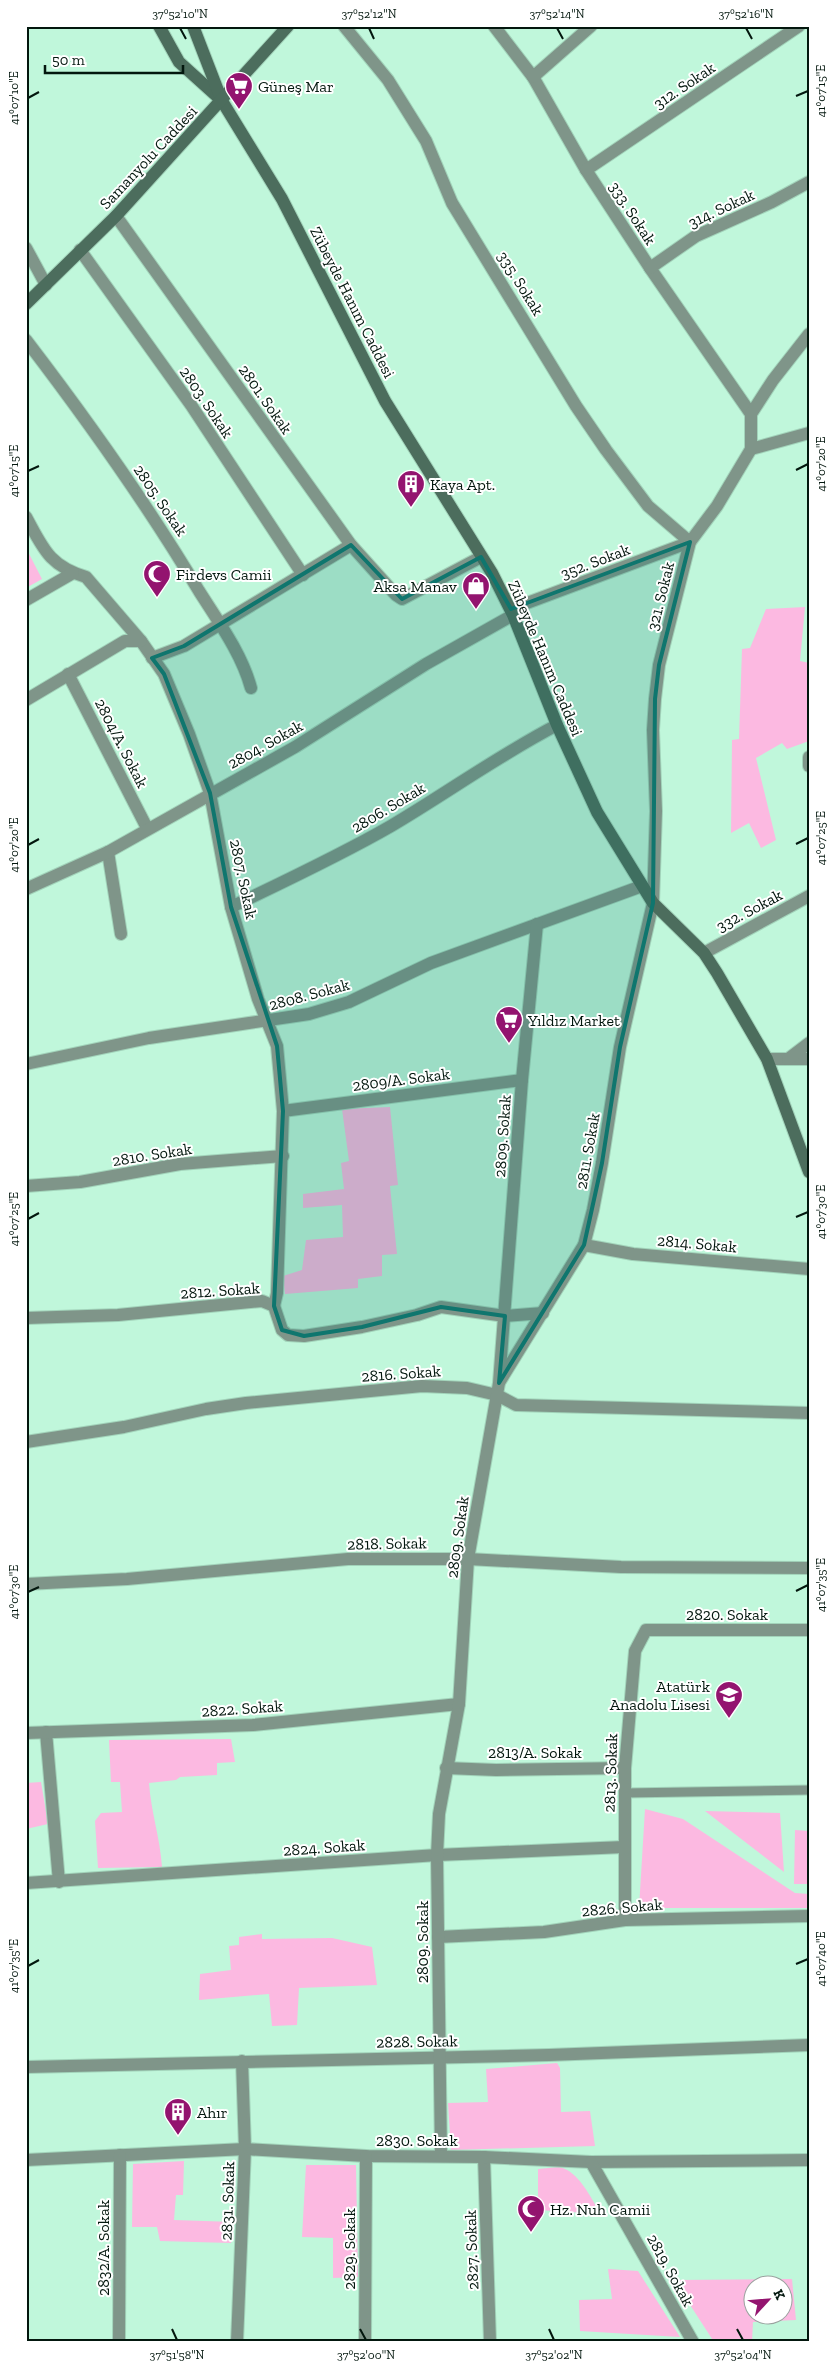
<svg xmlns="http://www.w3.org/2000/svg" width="835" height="2368" font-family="'Zilla Slab',serif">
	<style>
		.green { fill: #fcb9e1; fill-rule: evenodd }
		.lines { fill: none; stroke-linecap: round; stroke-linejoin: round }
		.lane-casing { stroke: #a2d3ba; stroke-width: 11 }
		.street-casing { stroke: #a2d3ba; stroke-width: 14 }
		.secondary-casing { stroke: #a2d3ba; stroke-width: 14 }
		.lane { stroke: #7f9589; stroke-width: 9 }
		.street { stroke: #7f9589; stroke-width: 12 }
		.secondary { stroke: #4c6d5d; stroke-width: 12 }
		.marked { fill: #0f766e; fill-opacity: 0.2; stroke: #0f766e; stroke-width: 4; stroke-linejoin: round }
		.ticks { fill: none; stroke: #03170e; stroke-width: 2 }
		.labels { text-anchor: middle; stroke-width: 4; stroke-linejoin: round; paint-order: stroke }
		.street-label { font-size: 16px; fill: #03170e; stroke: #fff }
		.poi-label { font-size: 16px; fill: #03170e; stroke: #fff; text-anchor: start }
		.neatline { fill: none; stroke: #03170e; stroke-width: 2 }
		.ticks-label { font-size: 12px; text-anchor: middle; fill: #03170e }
	</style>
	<rect width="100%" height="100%" fill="#c0f7db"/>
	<!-- green -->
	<g class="green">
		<polygon points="26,548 42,579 26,588"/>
		<polygon points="805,607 800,661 809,663 809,741 787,749 782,743 756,758 776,840 761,848 749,823 731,833 732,740 739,739 742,649 750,648 766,609"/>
		<polygon points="390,1107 398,1185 390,1186 397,1254 382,1255 382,1276 358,1279 358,1288 285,1294 283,1276 302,1270 306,1240 343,1237 342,1205 303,1208 303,1194 344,1189 341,1163 349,1161 342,1109"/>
		<path d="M231 1739 235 1762 217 1763V1775L180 1777 176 1780 149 1783C151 1812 160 1837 162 1867L98 1868 95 1821 101 1813 122 1812 120 1782H111L109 1740Z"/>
		<polygon points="41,1782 48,1824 26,1829 26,1783"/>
		<polygon points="645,1809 683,1819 795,1893 809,1894 809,1908 639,1908"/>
		<polygon points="705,1811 780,1813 784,1872"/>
		<polygon points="795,1830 809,1831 809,1884 794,1884"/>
		<polygon points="262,1934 262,1939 332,1938 372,1947 377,1985 299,1988 297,2025 272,2026 269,1994 199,2000 200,1974 231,1970 229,1946 239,1945 239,1937"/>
		<polygon points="557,2063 560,2068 561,2112 590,2111 595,2146 451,2150 448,2103 488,2102 486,2069"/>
		<polygon points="184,2161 183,2195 176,2195 174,2220 234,2222 231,2243 160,2241 157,2227 132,2227 133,2164"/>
		<polygon points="306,2165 356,2165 358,2277 333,2278 333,2238 302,2237"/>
		<path d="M559 2167C579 2171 590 2197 601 2214L538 2210V2169Z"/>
		<polygon points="608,2269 638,2271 680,2337 580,2331 579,2300 612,2299"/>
		<path d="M792 2279 796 2320 753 2322 752 2342H714L674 2280ZM752 2286H782V2316H752Z"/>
	</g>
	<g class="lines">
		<defs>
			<polyline id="lane" points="625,1793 809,1790"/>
			<g id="street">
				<polyline points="344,26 388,80 426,141 452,203 576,406 606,450 648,506 690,542 511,609"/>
				<polyline points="494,26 533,77 586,170 650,268 751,414"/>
				<polyline points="533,77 591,26"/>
				<polyline points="586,170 799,26"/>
				<polyline points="116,216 351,545 396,595 402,599 481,557"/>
				<polyline points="26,248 46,285"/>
				<polyline points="80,250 191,405 303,575"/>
				<polyline points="650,268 696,236 772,202 809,182"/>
				<path d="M26 340C88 421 147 504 199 591 218 621 242 654 251 688"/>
				<polyline points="751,449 809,433"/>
				<path d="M26 517C43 548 49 566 86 577L141 641 164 674 189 734 210 793 231 907 258 999 277 1046 283 1111 277 1293 274 1306"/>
				<polyline points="26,600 73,573"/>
				<polyline points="152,658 184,646 351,545"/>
				<polyline points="68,674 147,828"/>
				<polyline points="26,700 125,641 141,641"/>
				<polyline points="809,757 809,766"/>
				<polyline points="108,852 121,934"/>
				<polyline points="26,889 108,852 295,747 426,664 513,615"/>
				<path d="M231 907C285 881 339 856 391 826 447 793 499 755 557 725"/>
				<polyline points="704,953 809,896"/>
				<polyline points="767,1059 809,1059"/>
				<polyline points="788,1059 809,1043"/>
				<polyline points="26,1064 149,1038 309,1014 349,1002 431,963 642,886"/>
				<polyline points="283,1111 522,1080"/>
				<polyline points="26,1186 80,1182 180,1164 283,1156"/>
				<polyline points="584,1245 633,1254 809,1269"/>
				<polyline points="26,1318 118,1315 262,1301 274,1306 282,1330 288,1335 304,1336 362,1327 417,1315 441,1307 505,1316 543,1313"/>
				<polyline points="500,1381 584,1245 593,1210 602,1163 620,1047 653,903 656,811 653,730 655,699 659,665 690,542 717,506 751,449 751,414 773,380 809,334"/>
				<polyline points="26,1442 124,1427 206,1409 246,1403 422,1386 467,1388 497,1395 516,1405 809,1413"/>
				<polyline points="26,1584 127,1579 348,1559 468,1559 621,1567 809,1568"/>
				<polyline points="46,1732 59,1882"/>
				<polyline points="26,1733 253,1725 459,1704"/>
				<polyline points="446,1768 496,1770 625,1768"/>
				<polyline points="26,1883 437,1855 624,1847"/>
				<polyline points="625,1920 625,1768 635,1651 646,1630 809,1630"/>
				<polyline points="438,1937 544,1932 625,1920 809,1916"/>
				<polyline points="26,2067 549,2055 809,2045"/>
				<polyline points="441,2156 437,1855 439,1814 459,1704 468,1559 499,1383 522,1080 537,924"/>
				<polyline points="484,2157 490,2342"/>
				<polyline points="26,2160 245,2149 366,2156 484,2157 591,2162 809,2160"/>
				<polyline points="591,2162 693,2342"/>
				<polyline points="119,2342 120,2155"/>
				<polyline points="237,2342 245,2149 242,2061"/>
				<polyline points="365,2342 366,2156"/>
			</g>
			<g id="secondary">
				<polyline points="159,26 179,62 220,99"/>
				<polyline points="193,26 222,101 282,199 385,401 492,573 513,615 557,725 597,812 653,903 704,953 717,973 767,1059 809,1172"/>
				<polyline points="26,304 116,216 288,26"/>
			</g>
		</defs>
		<!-- lane casing -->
		<use href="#lane" class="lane-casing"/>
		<!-- street casing -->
		<use href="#street" class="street-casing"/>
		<!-- secondary casing -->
		<use href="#secondary" class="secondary-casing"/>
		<!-- lane -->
		<use href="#lane" class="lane"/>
		<!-- street -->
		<use href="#street" class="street"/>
		<!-- secondary -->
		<use href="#secondary" class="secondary"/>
	</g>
	<!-- marked area -->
	<path class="marked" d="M690 542 659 665 655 699 653 903 620 1047 602 1163 584 1245 499 1383 505 1316 441 1307 362 1327 304 1336 282 1330 274 1306 283 1111 277 1046 231 907 210 793 164 674 152 658 184 646 351 545 402 599 481 557 511 609Z"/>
	<!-- ticks -->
	<path class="ticks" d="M180 28 186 39M369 28 374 39M557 28 563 39M746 28 752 39M796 96 808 91M28 98 39 92M796 470 808 464M28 471 39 466M796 844 808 838M28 845 39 839M796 1217 808 1212M28 1219 39 1213M796 1591 808 1585M28 1592 39 1587M796 1964 808 1959M28 1966 39 1960M172 2329 177 2340M360 2329 366 2340M549 2329 554 2340M737 2329 743 2340"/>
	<!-- icons -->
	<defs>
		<symbol id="supermarket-pin" viewBox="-11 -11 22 30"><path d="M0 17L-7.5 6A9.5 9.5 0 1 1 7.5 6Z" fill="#93146f" stroke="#fff"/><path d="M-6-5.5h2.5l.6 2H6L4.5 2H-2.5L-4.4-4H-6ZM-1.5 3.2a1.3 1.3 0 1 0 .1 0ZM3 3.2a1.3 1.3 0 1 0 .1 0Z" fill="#fff"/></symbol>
		<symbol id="building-pin" viewBox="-11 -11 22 30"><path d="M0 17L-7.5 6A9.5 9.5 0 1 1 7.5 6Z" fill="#93146f" stroke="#fff"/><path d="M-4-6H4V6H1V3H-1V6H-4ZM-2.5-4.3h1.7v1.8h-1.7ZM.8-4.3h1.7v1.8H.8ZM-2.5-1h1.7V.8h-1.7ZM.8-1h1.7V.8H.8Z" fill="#fff"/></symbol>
		<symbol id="mosque-pin" viewBox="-11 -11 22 30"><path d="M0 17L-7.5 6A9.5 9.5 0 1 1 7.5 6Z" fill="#93146f" stroke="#fff"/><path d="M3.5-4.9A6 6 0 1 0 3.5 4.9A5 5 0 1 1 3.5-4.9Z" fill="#fff"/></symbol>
		<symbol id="shop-pin" viewBox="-11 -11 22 30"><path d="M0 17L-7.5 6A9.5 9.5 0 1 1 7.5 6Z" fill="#93146f" stroke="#fff"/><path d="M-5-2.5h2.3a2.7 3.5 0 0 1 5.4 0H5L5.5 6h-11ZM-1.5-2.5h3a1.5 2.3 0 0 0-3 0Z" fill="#fff"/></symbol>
		<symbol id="school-pin" viewBox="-11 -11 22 30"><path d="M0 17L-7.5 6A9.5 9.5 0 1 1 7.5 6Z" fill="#93146f" stroke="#fff"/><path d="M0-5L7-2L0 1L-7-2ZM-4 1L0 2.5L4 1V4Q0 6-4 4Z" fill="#fff"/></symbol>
	</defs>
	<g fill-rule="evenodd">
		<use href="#supermarket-pin" x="223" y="70" width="32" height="43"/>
		<use href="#building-pin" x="395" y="468" width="32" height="43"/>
		<use href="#mosque-pin" x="141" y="558" width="32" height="43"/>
		<use href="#shop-pin" x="460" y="570" width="32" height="43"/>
		<use href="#supermarket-pin" x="493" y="1004" width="32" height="43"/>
		<use href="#school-pin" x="713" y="1679" width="32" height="43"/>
		<use href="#building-pin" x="162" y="2096" width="32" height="43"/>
		<use href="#mosque-pin" x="515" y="2193" width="32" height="43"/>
	</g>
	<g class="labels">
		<!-- street labels -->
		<g class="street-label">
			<text transform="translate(684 85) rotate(-34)" y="6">312. Sokak</text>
			<text transform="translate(148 157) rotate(-47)" y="6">Samanyolu Caddesi</text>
			<text transform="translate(721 208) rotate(-25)" y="6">314. Sokak</text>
			<text transform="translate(633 213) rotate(57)" y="6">333. Sokak</text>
			<text transform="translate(521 283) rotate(58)" y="6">335. Sokak</text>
			<text transform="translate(353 302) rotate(63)" y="6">Zübeyde Hanım Caddesi</text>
			<text transform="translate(266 399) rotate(55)" y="6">2801. Sokak</text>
			<text transform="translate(207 402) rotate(56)" y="6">2803. Sokak</text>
			<text transform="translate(161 500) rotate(56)" y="6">2805. Sokak</text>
			<text transform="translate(595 561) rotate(-21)" y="6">352. Sokak</text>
			<text transform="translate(660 596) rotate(-76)" y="6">321. Sokak</text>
			<text transform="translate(546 658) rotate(67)" y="6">Zübeyde Hanım Caddesi</text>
			<text transform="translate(122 743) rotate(63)" y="6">2804/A. Sokak</text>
			<text transform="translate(265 744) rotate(-29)" y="6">2804. Sokak</text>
			<text transform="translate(388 807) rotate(-31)" y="6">2806. Sokak</text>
			<text transform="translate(244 879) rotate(78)" y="6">2807. Sokak</text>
			<text transform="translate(749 910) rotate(-28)" y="6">332. Sokak</text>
			<text transform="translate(309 994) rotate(-15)" y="6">2808. Sokak</text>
			<text transform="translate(401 1079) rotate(-7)" y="6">2809/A. Sokak</text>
			<text transform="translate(502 1136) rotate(-86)" y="6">2809. Sokak</text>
			<text transform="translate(587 1151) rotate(-80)" y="6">2811. Sokak</text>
			<text transform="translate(152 1154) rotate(-9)" y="6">2810. Sokak</text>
			<text transform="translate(697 1243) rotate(5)" y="6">2814. Sokak</text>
			<text transform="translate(220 1290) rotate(-4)" y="6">2812. Sokak</text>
			<text transform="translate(401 1373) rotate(-4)" y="6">2816. Sokak</text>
			<text transform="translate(457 1537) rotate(-82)" y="6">2809. Sokak</text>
			<text transform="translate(387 1543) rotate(-1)" y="6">2818. Sokak</text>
			<text x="727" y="1620">2820. Sokak</text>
			<text transform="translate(242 1708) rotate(-4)" y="6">2822. Sokak</text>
			<text x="535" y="1758">2813/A. Sokak</text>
			<text transform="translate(610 1773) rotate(-88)" y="6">2813. Sokak</text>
			<text transform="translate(324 1847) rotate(-4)" y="6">2824. Sokak</text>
			<text transform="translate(622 1907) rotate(-5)" y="6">2826. Sokak</text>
			<text transform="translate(422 1942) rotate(-90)" y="6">2809. Sokak</text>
			<text transform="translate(417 2041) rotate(-1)" y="6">2828. Sokak</text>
			<text x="417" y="2146">2830. Sokak</text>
			<text transform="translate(227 2201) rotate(-88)" y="6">2831. Sokak</text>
			<text transform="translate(103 2248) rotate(-90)" y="6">2832/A. Sokak</text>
			<text transform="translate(349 2249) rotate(-90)" y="6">2829. Sokak</text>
			<text transform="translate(471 2250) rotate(-92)" y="6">2827. Sokak</text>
			<text transform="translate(671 2270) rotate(61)" y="6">2819. Sokak</text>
		</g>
		<!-- poi labels -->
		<g class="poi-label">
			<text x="258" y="92">Güneş Mar</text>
			<text x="430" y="490">Kaya Apt.</text>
			<text x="176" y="580">Firdevs Camii</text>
			<text x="457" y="592" text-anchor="end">Aksa Manav</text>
			<text x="528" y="1026">Yıldız Market</text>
			<text x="710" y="1692" text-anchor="end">Atatürk<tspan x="710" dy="18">Anadolu Lisesi</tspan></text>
			<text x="197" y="2118">Ahır</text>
			<text x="550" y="2215">Hz. Nuh Camii</text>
		</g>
	</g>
	<!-- border -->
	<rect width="835" height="2368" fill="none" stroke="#ffffff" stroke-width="55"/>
	<!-- north arrow -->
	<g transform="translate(768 2300) rotate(64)"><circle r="24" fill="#ffffff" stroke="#9aa29f"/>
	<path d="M0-4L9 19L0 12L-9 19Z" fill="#93146f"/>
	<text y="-8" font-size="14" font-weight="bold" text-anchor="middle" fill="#03170e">K</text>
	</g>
	<!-- scale -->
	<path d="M45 65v8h138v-8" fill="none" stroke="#03170e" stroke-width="2.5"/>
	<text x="52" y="65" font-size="15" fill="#03170e" stroke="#ffffff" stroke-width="4" paint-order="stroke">50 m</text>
	<rect x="28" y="28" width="780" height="2312" class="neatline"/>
	<g class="ticks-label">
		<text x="180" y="18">37°52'10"N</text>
		<text x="369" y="18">37°52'12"N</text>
		<text x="557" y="18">37°52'14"N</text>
		<text x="746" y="18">37°52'16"N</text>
		<text transform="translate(821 91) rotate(-90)" y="4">41°07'15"E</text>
		<text transform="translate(14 98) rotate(-90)" y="4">41°07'10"E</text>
		<text transform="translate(821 464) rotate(-90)" y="4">41°07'20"E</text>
		<text transform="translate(14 471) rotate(-90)" y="4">41°07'15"E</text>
		<text transform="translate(821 838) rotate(-90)" y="4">41°07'25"E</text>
		<text transform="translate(14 845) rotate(-90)" y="4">41°07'20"E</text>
		<text transform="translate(821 1212) rotate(-90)" y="4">41°07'30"E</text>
		<text transform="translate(14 1219) rotate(-90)" y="4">41°07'25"E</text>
		<text transform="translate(821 1585) rotate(-90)" y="4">41°07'35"E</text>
		<text transform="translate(14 1592) rotate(-90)" y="4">41°07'30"E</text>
		<text transform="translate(821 1959) rotate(-90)" y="4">41°07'40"E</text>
		<text transform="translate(14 1966) rotate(-90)" y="4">41°07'35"E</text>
		<text x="177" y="2359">37°51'58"N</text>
		<text x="366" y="2359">37°52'00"N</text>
		<text x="554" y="2359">37°52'02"N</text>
		<text x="743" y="2359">37°52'04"N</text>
	</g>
</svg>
